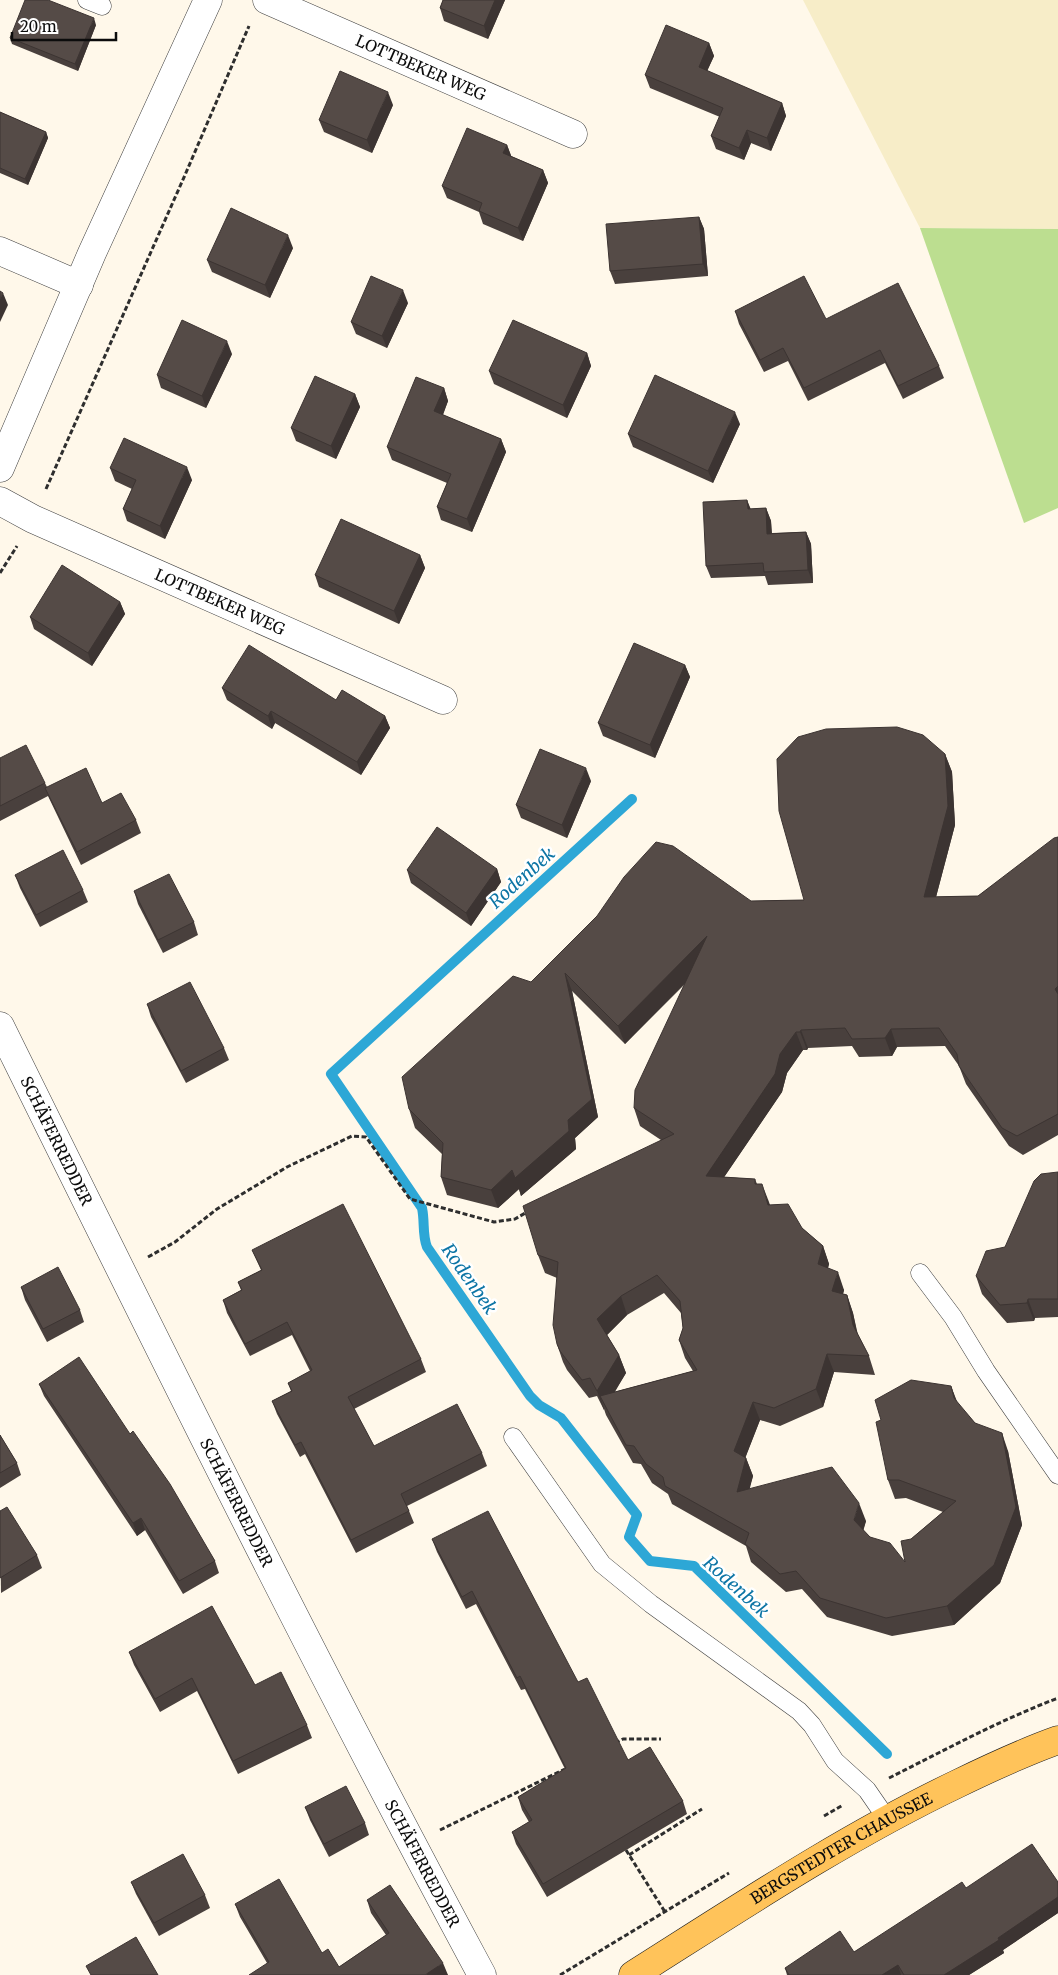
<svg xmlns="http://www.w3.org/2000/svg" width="1058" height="1975" font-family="Merriweather,serif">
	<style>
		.farmland { fill: #f7edc8 }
		.forest { fill: #bcde90 }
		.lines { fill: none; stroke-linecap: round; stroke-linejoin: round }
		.stream { stroke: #2da7d6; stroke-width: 10 }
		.lane-casing { stroke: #3f3f3f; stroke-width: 19 }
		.street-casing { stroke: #3f3f3f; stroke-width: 29 }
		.primary-casing { stroke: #1d1d1d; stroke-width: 29 }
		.path { stroke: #2e2e2e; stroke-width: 3; stroke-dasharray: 5 2.5; stroke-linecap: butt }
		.lane { stroke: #fff; stroke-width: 18 }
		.street { stroke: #fff; stroke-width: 28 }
		.primary { stroke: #ffc35a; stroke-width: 28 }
		.wall { fill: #49403d; fill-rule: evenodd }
		.shaded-wall { fill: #3c3432 }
		.building { fill: #554b47; stroke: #3c3432 }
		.labels { text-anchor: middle; stroke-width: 5; stroke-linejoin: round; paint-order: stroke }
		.street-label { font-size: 16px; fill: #0c0c0c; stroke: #fff }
		.water-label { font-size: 18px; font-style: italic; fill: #0d75a5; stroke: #fff }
	</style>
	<rect width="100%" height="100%" fill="#fff8ea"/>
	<!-- farmland -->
	<polygon class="farmland" points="803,0 1058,0 1058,229 920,228"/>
	<!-- forest -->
	<polygon class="forest" points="920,228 1058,229 1058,508 1024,523"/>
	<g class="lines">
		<!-- stream -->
		<path class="stream" d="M632 799 331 1074 422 1208C425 1222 422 1234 427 1247L530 1396 539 1405 561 1418 637 1515 629 1537 650 1561 694 1566 887 1754"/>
		<defs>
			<g id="lane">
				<polyline points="87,0 102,6"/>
				<polyline points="920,1273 953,1317 986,1371 1058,1475"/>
				<polyline points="513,1437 602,1564 651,1604 799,1711 812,1725 835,1761 867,1790 887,1819"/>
			</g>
			<g id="street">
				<path id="s1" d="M267 0 573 134"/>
				<polyline points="0,251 79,285"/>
				<polyline points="0,468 92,253 208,0"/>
				<path id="s2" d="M0 501 33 519 443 700"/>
				<path id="s3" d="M0 1026C157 1344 314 1663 482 1975"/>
			</g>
			<g id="primary">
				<path id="s4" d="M633 1975C739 1908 844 1838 957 1784 990 1768 1024 1752 1058 1740"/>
			</g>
		</defs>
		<!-- lane casing -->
		<use href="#lane" class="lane-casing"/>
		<!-- street casing -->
		<use href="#street" class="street-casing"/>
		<!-- primary casing -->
		<use href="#primary" class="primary-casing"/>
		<!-- path -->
		<g class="path">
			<polyline points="46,489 185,175 249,26"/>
			<polyline points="0,573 17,546"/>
			<polyline points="148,1257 175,1242 217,1209 287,1167 352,1136 366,1137 410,1199 494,1222 515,1219 527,1212"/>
			<polyline points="615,1743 623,1739 661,1739"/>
			<path d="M889 1778C945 1750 1000 1720 1058 1698"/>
			<polyline points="824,1816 843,1805"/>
			<polyline points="440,1830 565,1769"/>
			<polyline points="626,1850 665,1912"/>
			<polyline points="629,1855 702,1809"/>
			<polyline points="560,1975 729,1873"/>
		</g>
		<!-- lane -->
		<use href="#lane" class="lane"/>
		<!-- street -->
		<use href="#street" class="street"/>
		<!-- primary -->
		<use href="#primary" class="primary"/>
	</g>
	<!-- wall -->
	<g class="wall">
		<polygon points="443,0 505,0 488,39 444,21 440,8"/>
		<polygon points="96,25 78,71 12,44 10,38"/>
		<polygon points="709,43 714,56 707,71 782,103 786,116 771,151 751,143 744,160 716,149 711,136 720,117 650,88 645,75"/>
		<polygon points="393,105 372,153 324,132 319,120"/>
		<polygon points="0,112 46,132 48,138 28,185 0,173"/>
		<polygon points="507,145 511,156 543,170 548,183 523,241 483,224 479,212 447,198 442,186"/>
		<polygon points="699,217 704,229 708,276 615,284 610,271"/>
		<polygon points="293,248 270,298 212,272 207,260"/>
		<polygon points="408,303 387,348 356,334 351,322"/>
		<polygon points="735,311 826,319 939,366 944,378 903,399 885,363 808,401 788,361 764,372 739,324"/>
		<polygon points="587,353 591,366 567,418 494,384 489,371"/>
		<polygon points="232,354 206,408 161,388 157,375"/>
		<polygon points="444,388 448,401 443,415 501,439 506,452 472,532 441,520 437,507 447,483 392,460 387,447"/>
		<polygon points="355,394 360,407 336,459 296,441 291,428"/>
		<polygon points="740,424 713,483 633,447 628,434"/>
		<polygon points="110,468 192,480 165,539 127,521 123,509 132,489 115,481"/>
		<polygon points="747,500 750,509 766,508 771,521 772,533 806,532 811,544 813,583 768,585 765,576 711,578 706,566"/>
		<polygon points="420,555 425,568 399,624 319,587 315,575"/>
		<polygon points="120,602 125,614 92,666 34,629 30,617"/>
		<polygon points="685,665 690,677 655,758 603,736 598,723"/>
		<polygon points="222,688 336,700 385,716 390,728 361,775 275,723 272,729 227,700"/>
		<path d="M945 754 952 772 955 825 936 897 978 896 1058 837V1135L1023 1155 1009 1146 966 1084 959 1066 945 1046 897 1047 892 1056 859 1057 852 1046 808 1048 807 1050H803L787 1073 782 1092 724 1177 755 1179 757 1184 770 1205 802 1228 823 1246 829 1264 828 1268 844 1290 843 1294 847 1295 853 1313 858 1335 869 1356 875 1375 834 1372 823 1407 780 1426 760 1420 745 1458H746L753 1476 749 1489 866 1521 863 1530 870 1537 905 1562 911 1539 943 1512 906 1498 895 1499 888 1480 881 1420 951 1386 957 1403 975 1423 1008 1451 1022 1525 1000 1583 954 1625 892 1636 827 1617 802 1589 786 1592 751 1562 746 1546 672 1504 668 1494 652 1483 641 1464 633 1463 606 1415 604 1409V1410L597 1396 589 1398 567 1370 563 1362 557 1344V1278L545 1273 538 1255 661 1140 640 1126 634 1108 685 984 625 1044 572 991 598 1117 575 1138 576 1149 521 1196 519 1189 498 1208 447 1195 441 1177 442 1154 415 1128 409 1109 531 982 751 901 804 900ZM664 1293 681 1313 683 1328 679 1340 685 1358 693 1371 614 1392 626 1373 619 1355 607 1335 627 1315Z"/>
		<polygon points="0,758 45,783 47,787 102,803 136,820 141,833 81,865 48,796 0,821"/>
		<polygon points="591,781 567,838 521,818 516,805"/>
		<polygon points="497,869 501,882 471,926 411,883 407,870"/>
		<polygon points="15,875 83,890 88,902 40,927 20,888"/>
		<polygon points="134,891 194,922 198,935 163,953 138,904"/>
		<polygon points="147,1004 224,1048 229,1060 186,1083 151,1017"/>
		<polygon points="1058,1172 1058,1317 1035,1318 1034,1321 1007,1323 982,1294 976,1276 1005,1247"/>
		<polygon points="252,1250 421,1359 426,1372 354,1409 374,1446 482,1453 487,1466 407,1506 414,1523 356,1553 305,1454 300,1457 277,1414 272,1401 291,1391 288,1383 310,1371 292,1335 250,1356 227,1313 223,1300 241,1290 238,1282 261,1270"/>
		<polygon points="21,1287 80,1310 84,1322 47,1342 25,1300"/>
		<polygon points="39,1384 130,1434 215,1561 219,1573 183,1594 145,1530 137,1536 44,1396"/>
		<polygon points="0,1435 17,1463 21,1475 0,1488"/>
		<polygon points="0,1511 37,1555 42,1568 1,1593"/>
		<polygon points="432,1539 578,1682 628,1760 683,1801 687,1814 547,1897 516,1844 512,1832 529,1822 522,1810 518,1797 565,1769 525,1689 521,1690 476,1604 466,1609 437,1552"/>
		<polygon points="129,1652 255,1685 307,1725 312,1738 238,1774 197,1691 160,1712 134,1665"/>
		<polygon points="305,1807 365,1823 369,1835 329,1857 310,1820"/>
		<polygon points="131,1882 205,1895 210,1908 159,1936 136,1894"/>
		<polygon points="1058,1882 1058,1913 1003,1950 1004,1953 969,1975 787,1975 785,1968 854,1952 966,1888"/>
		<polygon points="367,1900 448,1975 267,1963 240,1917 235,1904 322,1953 339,1967 386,1935 371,1913"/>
	</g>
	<!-- shaded-wall -->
	<g class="shaded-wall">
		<polygon points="495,0 505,0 488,39 484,26"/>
		<polygon points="94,18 96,25 78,71 75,64"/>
		<polygon points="709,43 714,56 703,80 699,67"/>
		<polygon points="388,92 393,105 372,153 367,140"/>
		<polygon points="782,103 786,116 771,151 767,138"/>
		<polygon points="747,130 751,143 744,160 739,148"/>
		<polygon points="46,132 48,138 28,185 25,179"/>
		<polygon points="507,145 512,158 503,153"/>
		<polygon points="543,170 548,183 523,241 518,228"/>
		<polygon points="699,217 704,229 708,276 703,264"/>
		<polygon points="288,235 293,248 270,298 265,285"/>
		<polygon points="403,290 408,303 387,348 382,336"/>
		<polygon points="3,293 8,305 0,322 0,299"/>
		<polygon points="227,341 232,354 206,408 202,396"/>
		<polygon points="587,353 591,366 567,418 563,405"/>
		<polygon points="444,388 448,401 439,424 434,411"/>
		<polygon points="355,394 360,407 336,459 331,446"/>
		<polygon points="735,412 740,424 713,483 708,471"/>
		<polygon points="501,439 506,452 472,532 467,519"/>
		<polygon points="187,467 192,480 165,539 160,526"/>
		<polygon points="747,500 752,512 748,509"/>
		<polygon points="766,508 771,521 772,546 767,534"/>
		<polygon points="806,532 811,544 813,583 808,570"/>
		<polygon points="420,555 425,568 399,624 394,611"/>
		<polygon points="120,602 125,614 92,666 88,653"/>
		<polygon points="685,665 690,677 655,758 650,745"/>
		<polygon points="271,711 275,723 272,729 268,716"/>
		<polygon points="385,716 390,728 361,775 357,762"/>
		<polygon points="945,754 952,772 955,825 931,916 924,897"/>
		<polygon points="586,768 591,781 567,838 562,825"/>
		<polygon points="497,869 501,882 471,926 466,913"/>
		<polygon points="707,936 713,954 625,1044 618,1026"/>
		<polygon points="565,973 572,991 598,1117 575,1138 576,1149 521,1196 519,1189 498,1208 491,1190 568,1120"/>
		<polygon points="1058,986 1058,997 1055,989"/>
		<polygon points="891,1029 897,1047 892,1056 885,1038"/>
		<polygon points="801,1030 808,1048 807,1050 800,1032"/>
		<polygon points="796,1032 803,1050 787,1073 782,1092 712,1195 706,1176 780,1054"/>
		<polygon points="762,1184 769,1202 775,1223 768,1205"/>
		<polygon points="823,1246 829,1264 824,1282 818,1264"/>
		<polygon points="838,1272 844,1290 839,1309 832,1291"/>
		<polygon points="847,1295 853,1313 859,1343 853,1325"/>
		<polygon points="621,1296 627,1315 604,1338 597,1319"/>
		<polygon points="1028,1299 1035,1318 1034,1321 1027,1303"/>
		<polygon points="827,1354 834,1372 823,1407 816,1389"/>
		<polygon points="619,1355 626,1373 606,1407 600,1396 604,1409 604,1410 597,1391"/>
		<polygon points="951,1386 958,1404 954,1398"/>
		<polygon points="753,1402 760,1420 741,1469 734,1451"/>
		<polygon points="1002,1433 1008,1451 1022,1525 1000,1583 954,1625 947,1606"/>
		<polygon points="746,1458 753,1476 744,1511 737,1492"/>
		<polygon points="859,1503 866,1521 861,1539 854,1520"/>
		<polygon points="141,1518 145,1530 137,1536 133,1523"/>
		<polygon points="1058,1897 1058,1913 1003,1950 1004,1953 969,1975 944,1975"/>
		<polygon points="443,1963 448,1975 425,1975"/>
		<polygon points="898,1965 901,1975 882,1975"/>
	</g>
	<!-- building -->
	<g class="building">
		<polygon points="25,0 48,0 94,18 75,64 10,38"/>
		<polygon points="443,0 495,0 484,26 440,8"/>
		<polygon points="666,25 709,43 699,67 782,103 767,138 747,130 739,148 711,136 723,108 645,75"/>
		<polygon points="340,71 388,92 367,140 319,120"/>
		<polygon points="0,112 46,132 25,179 0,168"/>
		<polygon points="467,128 507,145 503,153 543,170 518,228 479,211 482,203 442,186"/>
		<polygon points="231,208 288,235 265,285 207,260"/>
		<polygon points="699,217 703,264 610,271 606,224"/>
		<polygon points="371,276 403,290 382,336 351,322"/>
		<polygon points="804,276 826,319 898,283 939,366 898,386 880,350 804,388 783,348 760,360 735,311"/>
		<polygon points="0,291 3,293 0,299"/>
		<polygon points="182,320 227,341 202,396 157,375"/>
		<polygon points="513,320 587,353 563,405 489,371"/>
		<polygon points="655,375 735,412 708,471 628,434"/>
		<polygon points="315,376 355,394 331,446 291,428"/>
		<polygon points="416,377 444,388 434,411 501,439 467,519 437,507 451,474 387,447"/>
		<polygon points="124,438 187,467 160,526 123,509 136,480 110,468"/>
		<polygon points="747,500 748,509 766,508 767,534 806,532 808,570 764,572 763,563 706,566 703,502"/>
		<polygon points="341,519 420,555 394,611 315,575"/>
		<polygon points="62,565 120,602 88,653 30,617"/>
		<polygon points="634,643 685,665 650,745 598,723"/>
		<polygon points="249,645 336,700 342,690 385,716 357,762 271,711 268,716 222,688"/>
		<polygon points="897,727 923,735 945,754 948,806 924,897 978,896 1054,838 1058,837 1058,986 1055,989 1058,994 1058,1114 1017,1136 1002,1128 959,1066 957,1054 939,1028 891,1029 885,1038 852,1039 845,1028 801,1030 800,1032 796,1032 780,1054 775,1074 706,1176 755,1179 755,1184 762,1184 768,1205 788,1204 802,1228 823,1246 818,1264 838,1272 832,1291 847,1295 853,1325 869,1356 827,1354 816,1389 774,1408 753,1402 734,1451 746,1458 737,1492 832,1467 859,1503 854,1520 870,1537 890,1543 905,1562 901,1541 911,1539 956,1501 899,1480 888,1480 876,1422 881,1420 875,1400 911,1380 951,1386 954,1398 975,1423 1002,1433 1016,1507 994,1565 947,1606 886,1618 820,1598 796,1571 780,1574 745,1544 749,1533 665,1486 663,1477 646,1464 634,1446 626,1445 600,1396 697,1370 679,1340 683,1328 680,1301 657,1275 621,1296 597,1319 619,1355 597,1391 590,1378 582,1380 560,1351 557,1344 553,1325 558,1262 538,1255 523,1206 674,1134 634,1108 635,1090 707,936 618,1026 565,973 592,1099 568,1120 569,1131 515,1178 512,1170 491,1190 441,1177 443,1143 409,1109 402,1077 513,976 531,982 597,916 624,877 656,842 673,846 751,901 804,900 779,811 777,759 798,737 826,729"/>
		<polygon points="26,745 45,783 0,806 0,758"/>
		<polygon points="540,749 586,768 562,825 516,805"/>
		<polygon points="86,768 102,803 121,793 136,820 77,852 45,788"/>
		<polygon points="437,827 497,869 466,913 407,870"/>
		<polygon points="63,850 83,890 36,915 15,875"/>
		<polygon points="169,874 194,922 158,940 134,891"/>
		<polygon points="190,982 224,1048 181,1071 147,1004"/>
		<polygon points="1058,1172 1058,1299 1028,1299 1027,1303 1000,1305 976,1276 986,1251 1005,1247 1034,1181 1041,1174"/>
		<polygon points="343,1204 421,1359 348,1397 374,1446 457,1404 482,1453 401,1494 409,1511 351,1540 301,1442 295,1445 272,1401 292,1391 288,1383 312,1370 287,1322 245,1344 223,1300 242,1290 238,1282 262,1270 252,1250"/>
		<polygon points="58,1267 80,1310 43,1329 21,1287"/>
		<polygon points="79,1357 130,1434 133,1431 170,1484 215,1561 179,1581 141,1518 133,1523 39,1384"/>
		<polygon points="0,1435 17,1463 0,1473"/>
		<polygon points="7,1507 37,1555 0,1578 0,1511"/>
		<polygon points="488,1511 578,1682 587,1678 628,1760 650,1747 683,1801 543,1884 512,1832 532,1820 518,1797 566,1768 520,1676 517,1678 472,1591 462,1597 432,1539"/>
		<polygon points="212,1606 255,1685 281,1672 307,1725 233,1761 192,1678 155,1699 129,1652"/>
		<polygon points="346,1786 365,1823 324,1844 305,1807"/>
		<polygon points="1032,1844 1058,1882 1058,1897 998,1938 999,1940 944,1975 904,1975 898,1965 882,1975 789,1975 785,1968 840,1931 854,1952 962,1882 966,1888"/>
		<polygon points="183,1854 205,1895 154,1923 131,1882"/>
		<polygon points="279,1879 322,1953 328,1949 339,1967 389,1933 367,1900 390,1885 443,1963 425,1975 249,1975 269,1962 235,1904"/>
		<polygon points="136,1937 158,1975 91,1975 86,1966"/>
	</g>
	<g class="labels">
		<!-- street labels -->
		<g class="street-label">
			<text dy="6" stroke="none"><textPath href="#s1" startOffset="168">LOTTBEKER WEG</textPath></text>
			<text dy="6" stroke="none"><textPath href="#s2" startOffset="242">LOTTBEKER WEG</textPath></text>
			<text dy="6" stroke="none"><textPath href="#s3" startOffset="128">SCHÄFERREDDER</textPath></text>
			<text dy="6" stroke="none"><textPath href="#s3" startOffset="532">SCHÄFERREDDER</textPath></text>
			<text dy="6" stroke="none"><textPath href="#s4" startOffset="244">BERGSTEDTER CHAUSSEE</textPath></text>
			<text dy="6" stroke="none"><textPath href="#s3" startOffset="938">SCHÄFERREDDER</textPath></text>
		</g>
		<!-- water labels -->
		<g class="water-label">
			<text transform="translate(522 878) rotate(-42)" y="6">Rodenbek</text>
			<text transform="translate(469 1279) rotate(55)" y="6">Rodenbek</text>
			<text transform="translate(736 1587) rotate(42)" y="6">Rodenbek</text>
		</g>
	</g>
	<!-- scale -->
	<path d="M12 32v8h104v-8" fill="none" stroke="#0c0c0c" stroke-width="2.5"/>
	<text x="20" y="32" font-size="15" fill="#0c0c0c" stroke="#ffffff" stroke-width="4" paint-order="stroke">20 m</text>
</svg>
